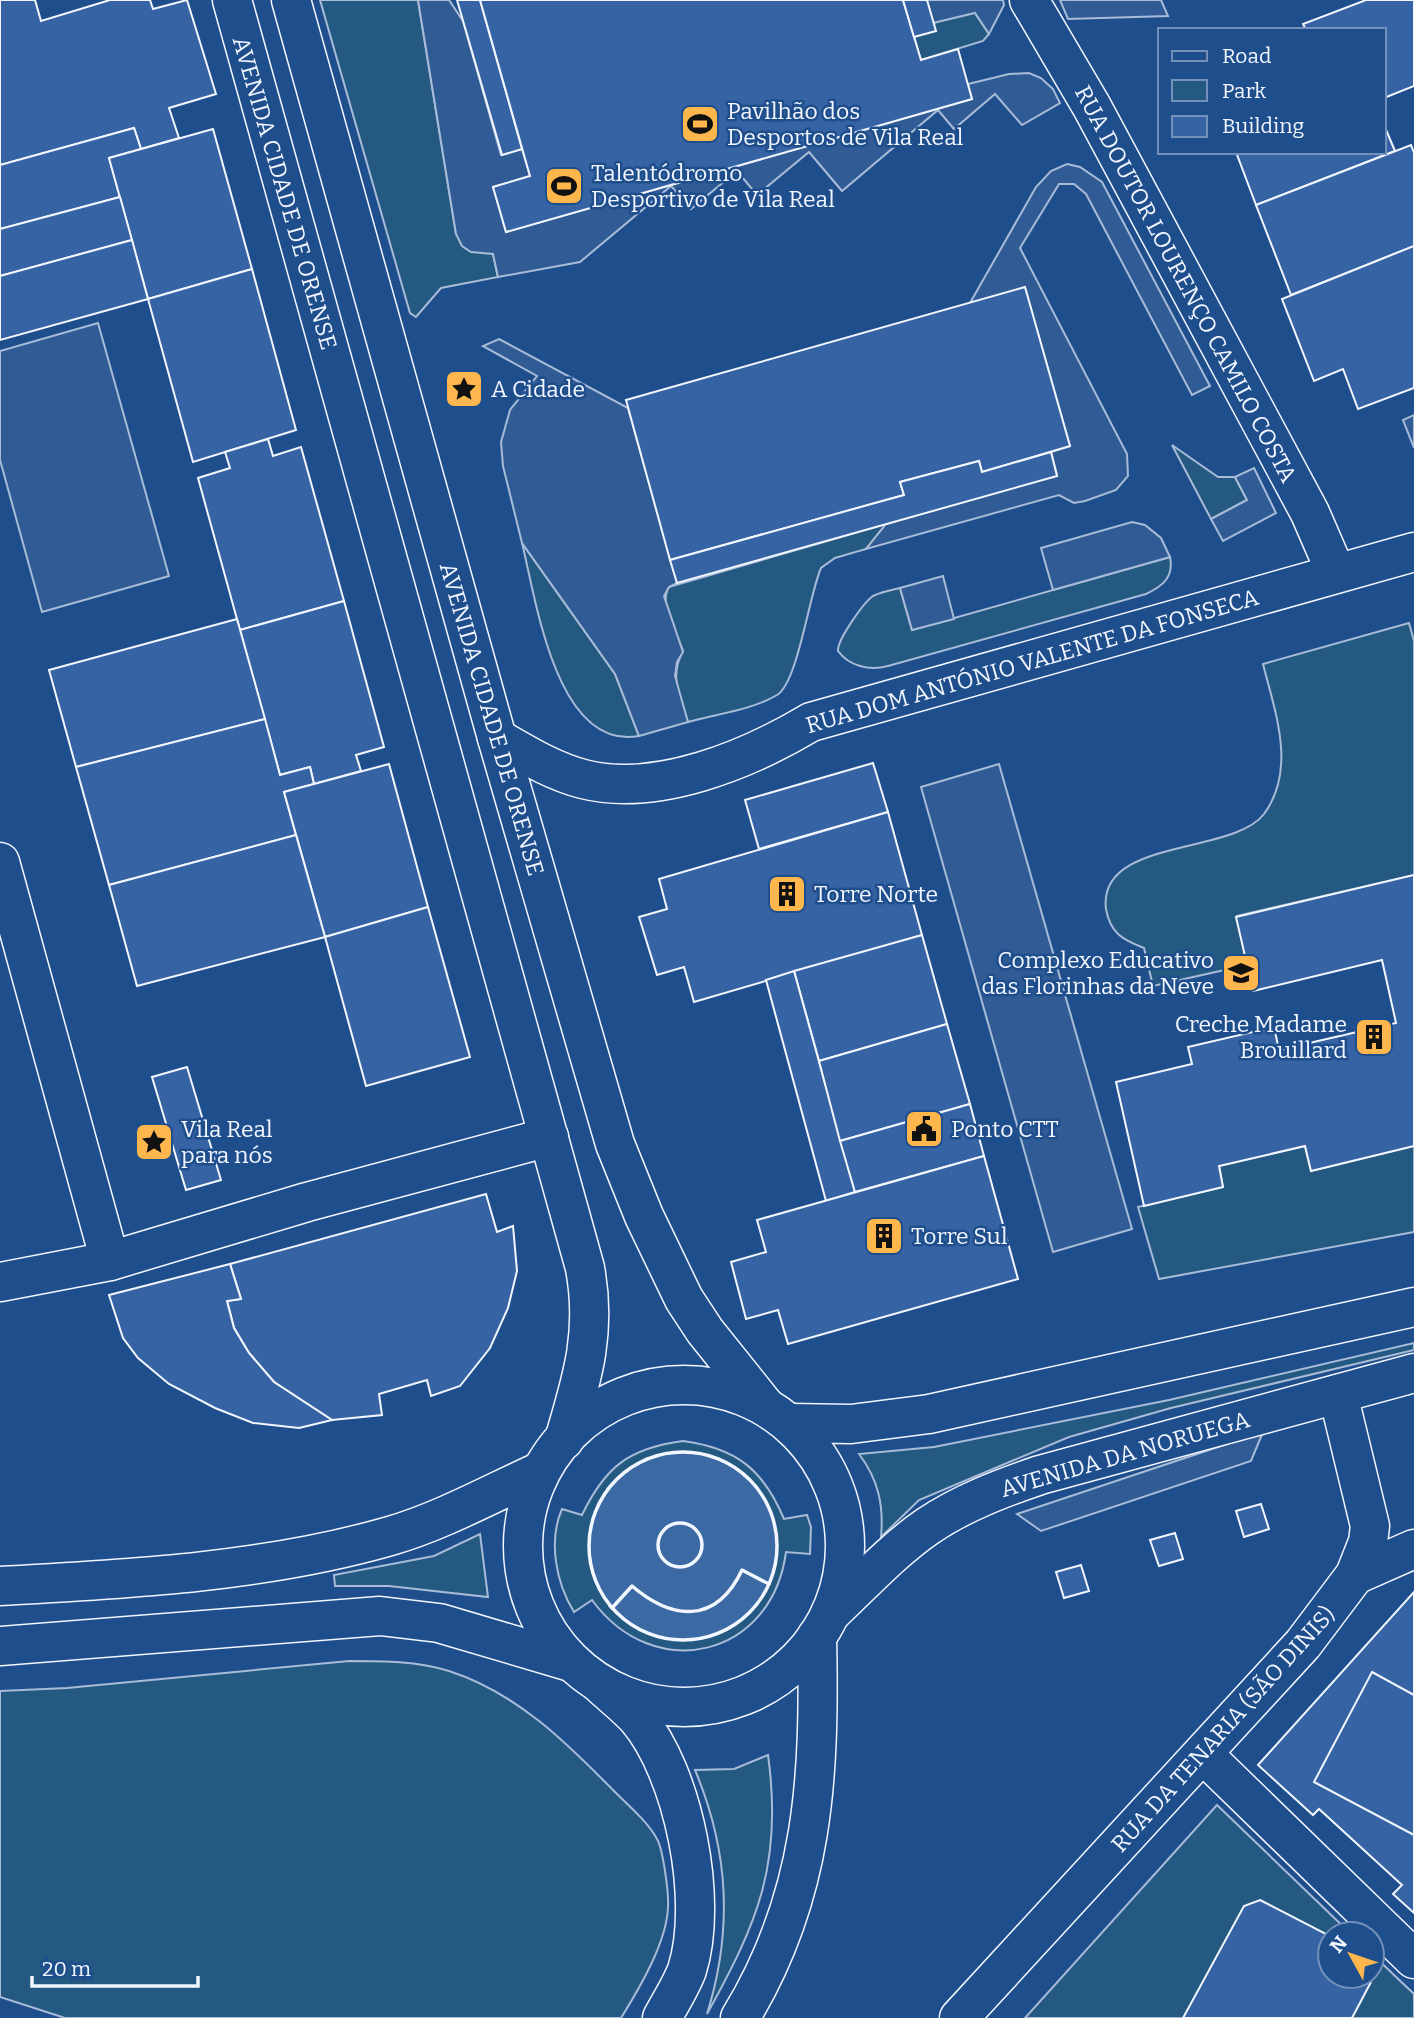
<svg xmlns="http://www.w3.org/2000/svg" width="1414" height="2018" font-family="Bitter,serif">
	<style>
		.green { fill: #245a82; stroke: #a8bbd7; stroke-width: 2; fill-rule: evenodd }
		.parking { fill: #305b95; stroke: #a8bbd7; stroke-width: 2 }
		.water { fill: #3b69a3; stroke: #a8bbd7; stroke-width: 2 }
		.building { fill: #3563a3; stroke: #f2f6ff; stroke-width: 2 }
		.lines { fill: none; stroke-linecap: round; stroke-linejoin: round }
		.minor-casing { stroke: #f2f6ff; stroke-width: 41 }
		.major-casing { stroke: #f2f6ff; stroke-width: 41 }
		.highway-casing { stroke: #f2f6ff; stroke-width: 41 }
		.minor { stroke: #1f4e8c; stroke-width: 38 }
		.major { stroke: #1f4e8c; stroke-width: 38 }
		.highway { stroke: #1f4e8c; stroke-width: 38 }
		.wall { stroke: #f2f6ff; stroke-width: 3.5 }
		.labels { text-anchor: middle; stroke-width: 5; stroke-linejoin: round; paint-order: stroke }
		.poi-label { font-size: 23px; fill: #f2f6ff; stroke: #1f4e8c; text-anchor: start }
		.street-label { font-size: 23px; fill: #f2f6ff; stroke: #1f4e8c }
	</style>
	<rect width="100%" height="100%" fill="#1f4e8c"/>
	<!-- green -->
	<g class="green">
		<polygon points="320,0 418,0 456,234 493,254 498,277 441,288 416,317 410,313"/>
		<polygon points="969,13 975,13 989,34 983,41 921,60 914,37 933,23"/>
		<polygon points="1172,445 1218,477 1235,477 1247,500 1211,519"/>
		<path d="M886 524 866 549 835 558 821 568C809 595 798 682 777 695 752 710 716 714 688 722 680 697 669 676 683 651 677 633 658 605 669 587Z"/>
		<path d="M522 543 615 674 639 736C556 751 536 599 522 543Z"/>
		<path d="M1170 557C1174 577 1163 586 1146 594L888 666C869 671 849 666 838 651 837 640 864 602 873 596 881 592 891 590 900 588L912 630Z"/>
		<path d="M1409 623 1414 641V875L1237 916 1247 965 1153 986 1144 948C1123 940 1110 933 1106 909 1097 838 1233 855 1264 814 1297 769 1275 712 1263 664Z"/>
		<polygon points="1305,1146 1311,1171 1414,1146 1414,1232 1159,1279 1138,1207 1223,1187 1219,1166"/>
		<path d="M1414 1343V1350L1171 1408 1069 1437 919 1500 881 1537C884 1505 878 1479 859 1454L934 1447 1169 1400Z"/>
		<path d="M683 1441C736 1448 763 1469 784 1519L807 1515 811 1527 810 1554 786 1552C772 1658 654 1685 592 1600L574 1612C556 1583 548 1541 562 1509L582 1515C605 1467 629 1448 683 1441ZM647 1458 777 1534C777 1634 682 1674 609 1606L607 1489 625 1471Z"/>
		<polygon points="480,1534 488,1597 389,1586 335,1586 334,1575 434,1556"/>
		<path d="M349 1661C383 1661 417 1661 449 1671 517 1693 566 1742 615 1792 629 1806 647 1821 657 1839 663 1849 669 1894 668 1907 667 1942 639 1989 621 2018H65L0 1997V1691L67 1688Z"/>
		<path d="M768 1755C783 1863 758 1922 707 2014 733 1930 729 1851 695 1770L734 1769Z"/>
		<polygon points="1217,1805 1351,1934 1330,1934 1330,1976 1372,1976 1372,1954 1414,1994 1414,2018 1025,2018"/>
	</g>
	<!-- parking -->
	<g class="parking">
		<polygon points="418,0 449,0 463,21 501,155 522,149 530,176 493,187 506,232 972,99 968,84 1009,74 1029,73 1041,78 1053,89 1060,103 1022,125 995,94 954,129 938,110 842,191 809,152 757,195 737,171 691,209 671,186 580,262 498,277 493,254 471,252 462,246 456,234"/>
		<polygon points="927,0 1003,0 1004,5 989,34 975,13 933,23"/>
		<polygon points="1060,0 1161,0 1168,16 1068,19"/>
		<polygon points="1067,164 1080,167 1102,182 1210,386 1192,395 1086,194 1074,184 1059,184 1020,248 1127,454 1128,476 1116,490 1085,501 1074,503 1059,495 866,549 886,524 1057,475 1051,452 1070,446 1025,288 970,303 1036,187 1051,171"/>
		<polygon points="98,323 169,576 42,612 0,460 0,351"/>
		<polygon points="499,339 628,408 677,583 669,587 664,596 683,652 677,662 675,676 688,722 639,736 615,674 522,543 503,466 501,442 510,410 537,376 483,346"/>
		<polygon points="1414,415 1414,448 1403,420"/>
		<polygon points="1254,468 1276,513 1223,541 1211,519 1247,500 1235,477"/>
		<polygon points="1132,522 1145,525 1161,538 1170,557 1053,590 1041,548"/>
		<polygon points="943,576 954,619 912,630 900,588"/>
		<polygon points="999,764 1132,1229 1053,1252 921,787"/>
		<polygon points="1263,1432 1251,1461 1041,1531 1017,1514"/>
	</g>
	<!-- water -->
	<circle class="water" cx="683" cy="1546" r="94"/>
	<!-- building -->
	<g class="building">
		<polygon points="0,0 35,0 41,21 110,0 150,0 153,9 187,0 216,94 169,108 179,138 141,149 134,128 0,165"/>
		<polygon points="457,0 480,0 522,149 502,155"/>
		<polygon points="480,0 903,0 921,60 958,49 972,99 506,232 493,187 530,176"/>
		<polygon points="903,0 927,0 936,31 914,37"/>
		<polygon points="1366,0 1414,0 1414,86 1384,98 1384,30 1306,30 1303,24"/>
		<polygon points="1384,125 1395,151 1256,205 1236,152 1384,152"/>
		<polygon points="134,128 141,149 109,158 120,197 0,229 0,165"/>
		<polygon points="213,129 252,269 148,299 109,158"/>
		<polygon points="1411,145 1414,153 1414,246 1291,295 1256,205"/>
		<polygon points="120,197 132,240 0,276 0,229"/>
		<polygon points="132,240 148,299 0,340 0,276"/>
		<polygon points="1414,246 1414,388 1358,409 1343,369 1314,381 1282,299"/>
		<polygon points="252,269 296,430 193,462 148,299"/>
		<polygon points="1025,287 1070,446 982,472 979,461 900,482 904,495 670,560 626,400"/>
		<polygon points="268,439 273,456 301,447 344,601 240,630 198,478 230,468 225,452"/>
		<polygon points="1051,452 1057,476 677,583 670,560 904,495 900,482 979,461 982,472"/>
		<polygon points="344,601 384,747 356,755 361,771 314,784 310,767 280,775 240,630"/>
		<polygon points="237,619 265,719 76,767 49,670"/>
		<polygon points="265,719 280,775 310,767 314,784 284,792 296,835 109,885 76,767"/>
		<polygon points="873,763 888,812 759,849 745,800"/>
		<polygon points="389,764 428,907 325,937 284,792"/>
		<polygon points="888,812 922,935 694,1002 684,967 657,975 639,917 667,909 659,879"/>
		<polygon points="296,835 325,937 137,986 109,885"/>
		<polygon points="1414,875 1414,1146 1311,1171 1305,1146 1219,1166 1223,1187 1144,1206 1116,1082 1192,1064 1188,1047 1274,1027 1279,1050 1396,1023 1382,960 1253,991 1236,917"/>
		<polygon points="428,907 470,1057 366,1086 325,937"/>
		<polygon points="922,935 947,1024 819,1061 794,971"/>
		<polygon points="794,971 855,1192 826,1201 766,980"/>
		<polygon points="947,1024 970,1104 840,1141 819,1061"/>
		<polygon points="187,1067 221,1180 186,1190 152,1077"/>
		<polygon points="970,1104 984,1156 855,1192 840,1141"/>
		<polygon points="984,1156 1018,1279 788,1344 778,1310 746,1319 731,1262 766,1252 757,1220"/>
		<polygon points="486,1194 497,1232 513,1226 517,1271 508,1308 490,1348 460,1386 431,1396 427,1380 379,1394 382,1415 332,1420 274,1382 249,1353 234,1328 227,1301 241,1299 230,1264"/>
		<polygon points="230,1264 241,1299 227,1301 234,1328 249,1353 274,1382 332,1420 299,1428 253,1423 215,1408 169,1384 138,1358 123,1338 109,1295"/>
		<polygon points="1261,1504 1269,1529 1244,1537 1236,1511"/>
		<polygon points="1175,1533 1183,1559 1159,1566 1150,1540"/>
		<polygon points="1081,1565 1089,1591 1064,1598 1056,1572"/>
		<polygon points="1414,1592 1414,1913 1393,1894 1402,1885 1319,1809 1313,1815 1258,1765"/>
		<polygon points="1372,1672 1414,1695 1414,1835 1314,1782"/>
		<polygon points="1260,1900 1330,1936 1330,1976 1367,1976 1371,1982 1352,2018 1183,2018 1244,1906"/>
	</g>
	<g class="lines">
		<defs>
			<g id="minor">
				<polyline points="1029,0 1092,107 1310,513 1336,573"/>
				<path d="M497 738C525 754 552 771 583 779 657 798 749 759 811 722L1414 552"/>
				<polyline points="0,862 110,1261"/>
				<polyline points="0,1282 110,1261 307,1202 549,1137"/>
				<polyline points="1355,1575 1414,1549"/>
				<polyline points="1204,1755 1414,1959"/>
				<polyline points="959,2018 1303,1644 1355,1575 1368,1542 1370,1526 1338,1394"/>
			</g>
			<g id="major">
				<path d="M232 0 585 1268C597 1333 582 1379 564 1440"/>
				<polyline points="291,0 497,738 615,1144 644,1216 684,1299 705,1331 765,1406"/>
				<circle cx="684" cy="1546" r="161"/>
				<polyline points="789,1423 851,1424 929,1414 1414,1307"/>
				<path d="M0 1586C129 1579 265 1572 390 1536 442 1521 492 1493 541 1471"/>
				<path d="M832 1612C863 1583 893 1550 928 1526 962 1503 1002 1488 1040 1475L1414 1373"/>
				<polyline points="0,1646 380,1616 439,1623 571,1662"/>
			</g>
			<g id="highway">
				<path d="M601 1685C613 1696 626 1706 637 1718 684 1773 709 1901 687 1970 681 1986 670 2003 662 2018"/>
				<path d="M740 2018C815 1895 820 1776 817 1636"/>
			</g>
		</defs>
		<!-- minor casing -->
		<use href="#minor" class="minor-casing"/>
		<!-- major casing -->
		<use href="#major" class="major-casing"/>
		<!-- highway casing -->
		<use href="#highway" class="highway-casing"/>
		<!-- minor -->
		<use href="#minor" class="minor"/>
		<!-- major -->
		<use href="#major" class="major"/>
		<!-- highway -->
		<use href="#highway" class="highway"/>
		<!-- wall -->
		<g class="wall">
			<circle cx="683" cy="1546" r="94"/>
			<circle cx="680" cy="1545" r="22"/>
			<path d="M612 1608 632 1586C672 1620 716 1625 742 1570L769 1584"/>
		</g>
	</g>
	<!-- icons -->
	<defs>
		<symbol id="stadium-square" viewBox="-11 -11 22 22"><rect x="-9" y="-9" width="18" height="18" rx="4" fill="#ffb74d" stroke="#1f4e8c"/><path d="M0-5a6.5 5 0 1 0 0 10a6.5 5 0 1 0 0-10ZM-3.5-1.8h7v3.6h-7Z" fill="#111"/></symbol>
		<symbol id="sight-square" viewBox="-11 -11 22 22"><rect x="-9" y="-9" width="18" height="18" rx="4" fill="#ffb74d" stroke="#1f4e8c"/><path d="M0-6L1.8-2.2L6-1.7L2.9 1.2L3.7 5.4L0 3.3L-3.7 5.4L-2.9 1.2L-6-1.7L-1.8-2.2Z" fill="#111"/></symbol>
		<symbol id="building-square" viewBox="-11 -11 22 22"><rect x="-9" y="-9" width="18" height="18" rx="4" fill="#ffb74d" stroke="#1f4e8c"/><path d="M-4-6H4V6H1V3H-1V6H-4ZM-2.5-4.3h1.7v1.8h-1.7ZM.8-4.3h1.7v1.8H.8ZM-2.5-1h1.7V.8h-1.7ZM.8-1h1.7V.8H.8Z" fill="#111"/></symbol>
		<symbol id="school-square" viewBox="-11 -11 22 22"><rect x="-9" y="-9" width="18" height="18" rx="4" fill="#ffb74d" stroke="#1f4e8c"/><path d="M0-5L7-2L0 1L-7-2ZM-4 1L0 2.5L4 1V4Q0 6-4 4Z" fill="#111"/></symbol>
		<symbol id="civic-square" viewBox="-11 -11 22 22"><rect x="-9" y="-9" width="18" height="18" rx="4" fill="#ffb74d" stroke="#1f4e8c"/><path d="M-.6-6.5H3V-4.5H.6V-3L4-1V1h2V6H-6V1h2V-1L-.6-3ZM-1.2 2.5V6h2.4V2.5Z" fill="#111"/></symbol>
	</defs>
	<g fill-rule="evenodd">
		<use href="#stadium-square" x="678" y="102" width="44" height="44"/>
		<use href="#stadium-square" x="542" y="164" width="44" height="44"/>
		<use href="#sight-square" x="442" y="367" width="44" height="44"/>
		<use href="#building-square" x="765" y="872" width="44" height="44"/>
		<use href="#school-square" x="1219" y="951" width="44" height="44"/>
		<use href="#building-square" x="1352" y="1015" width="44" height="44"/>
		<use href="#civic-square" x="902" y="1107" width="44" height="44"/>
		<use href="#sight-square" x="132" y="1120" width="44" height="44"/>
		<use href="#building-square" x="862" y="1214" width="44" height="44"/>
	</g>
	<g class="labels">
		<!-- poi labels -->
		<g class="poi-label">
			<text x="727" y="119">Pavilhão dos<tspan x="727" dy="26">Desportos de Vila Real</tspan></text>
			<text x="591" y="181">Talentódromo<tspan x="591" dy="26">Desportivo de Vila Real</tspan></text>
			<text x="491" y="397">A Cidade</text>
			<text x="814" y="902">Torre Norte</text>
			<text x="1214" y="968" text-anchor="end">Complexo Educativo<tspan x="1214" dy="26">das Florinhas da Neve</tspan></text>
			<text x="1347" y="1032" text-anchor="end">Creche Madame<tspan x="1347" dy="26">Brouillard</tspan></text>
			<text x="181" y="1137">Vila Real<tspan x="181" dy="26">para nós</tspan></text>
			<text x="951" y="1137">Ponto CTT</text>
			<text x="911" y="1244">Torre Sul</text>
		</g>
		<!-- street labels -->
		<g class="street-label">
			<text transform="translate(285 193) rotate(74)" y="8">AVENIDA CIDADE DE ORENSE</text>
			<text transform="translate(1186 284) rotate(62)" y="8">RUA DOUTOR LOURENÇO CAMILO COSTA</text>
			<text transform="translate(1032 661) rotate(-16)" y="8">RUA DOM ANTÓNIO VALENTE DA FONSECA</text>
			<text transform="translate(492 719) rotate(74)" y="8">AVENIDA CIDADE DE ORENSE</text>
			<text transform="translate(1125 1454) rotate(-16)" y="8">AVENIDA DA NORUEGA</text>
			<text transform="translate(1223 1729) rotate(-48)" y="8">RUA DA TENARIA (SÃO DINIS)</text>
		</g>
	</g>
	<!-- legend -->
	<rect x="1158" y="28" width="228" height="126" fill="#1f4e8c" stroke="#7391ba" stroke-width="2"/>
	<rect x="1172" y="51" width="35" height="10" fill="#1f4e8c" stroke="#7391ba" stroke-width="2"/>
	<text x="1222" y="63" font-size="21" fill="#f2f6ff">Road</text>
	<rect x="1172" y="80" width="35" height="21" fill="#245a82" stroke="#7391ba" stroke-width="2"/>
	<text x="1222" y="98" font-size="21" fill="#f2f6ff">Park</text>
	<rect x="1172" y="116" width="35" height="21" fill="#3563a3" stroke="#7391ba" stroke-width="2"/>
	<text x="1222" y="133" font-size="21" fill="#f2f6ff">Building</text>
	<!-- north arrow -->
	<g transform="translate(1351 1955) rotate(310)"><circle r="33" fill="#1f4e8c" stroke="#7391ba" stroke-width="2"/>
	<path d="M0-5L12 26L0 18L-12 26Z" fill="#ffb74d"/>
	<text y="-10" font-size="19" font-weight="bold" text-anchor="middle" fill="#f2f6ff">N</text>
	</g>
	<!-- scale -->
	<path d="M32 1976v10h166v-10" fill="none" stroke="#f2f6ff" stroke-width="3.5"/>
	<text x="42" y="1976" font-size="21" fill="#f2f6ff" stroke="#1f4e8c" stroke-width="5" paint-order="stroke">20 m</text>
</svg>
